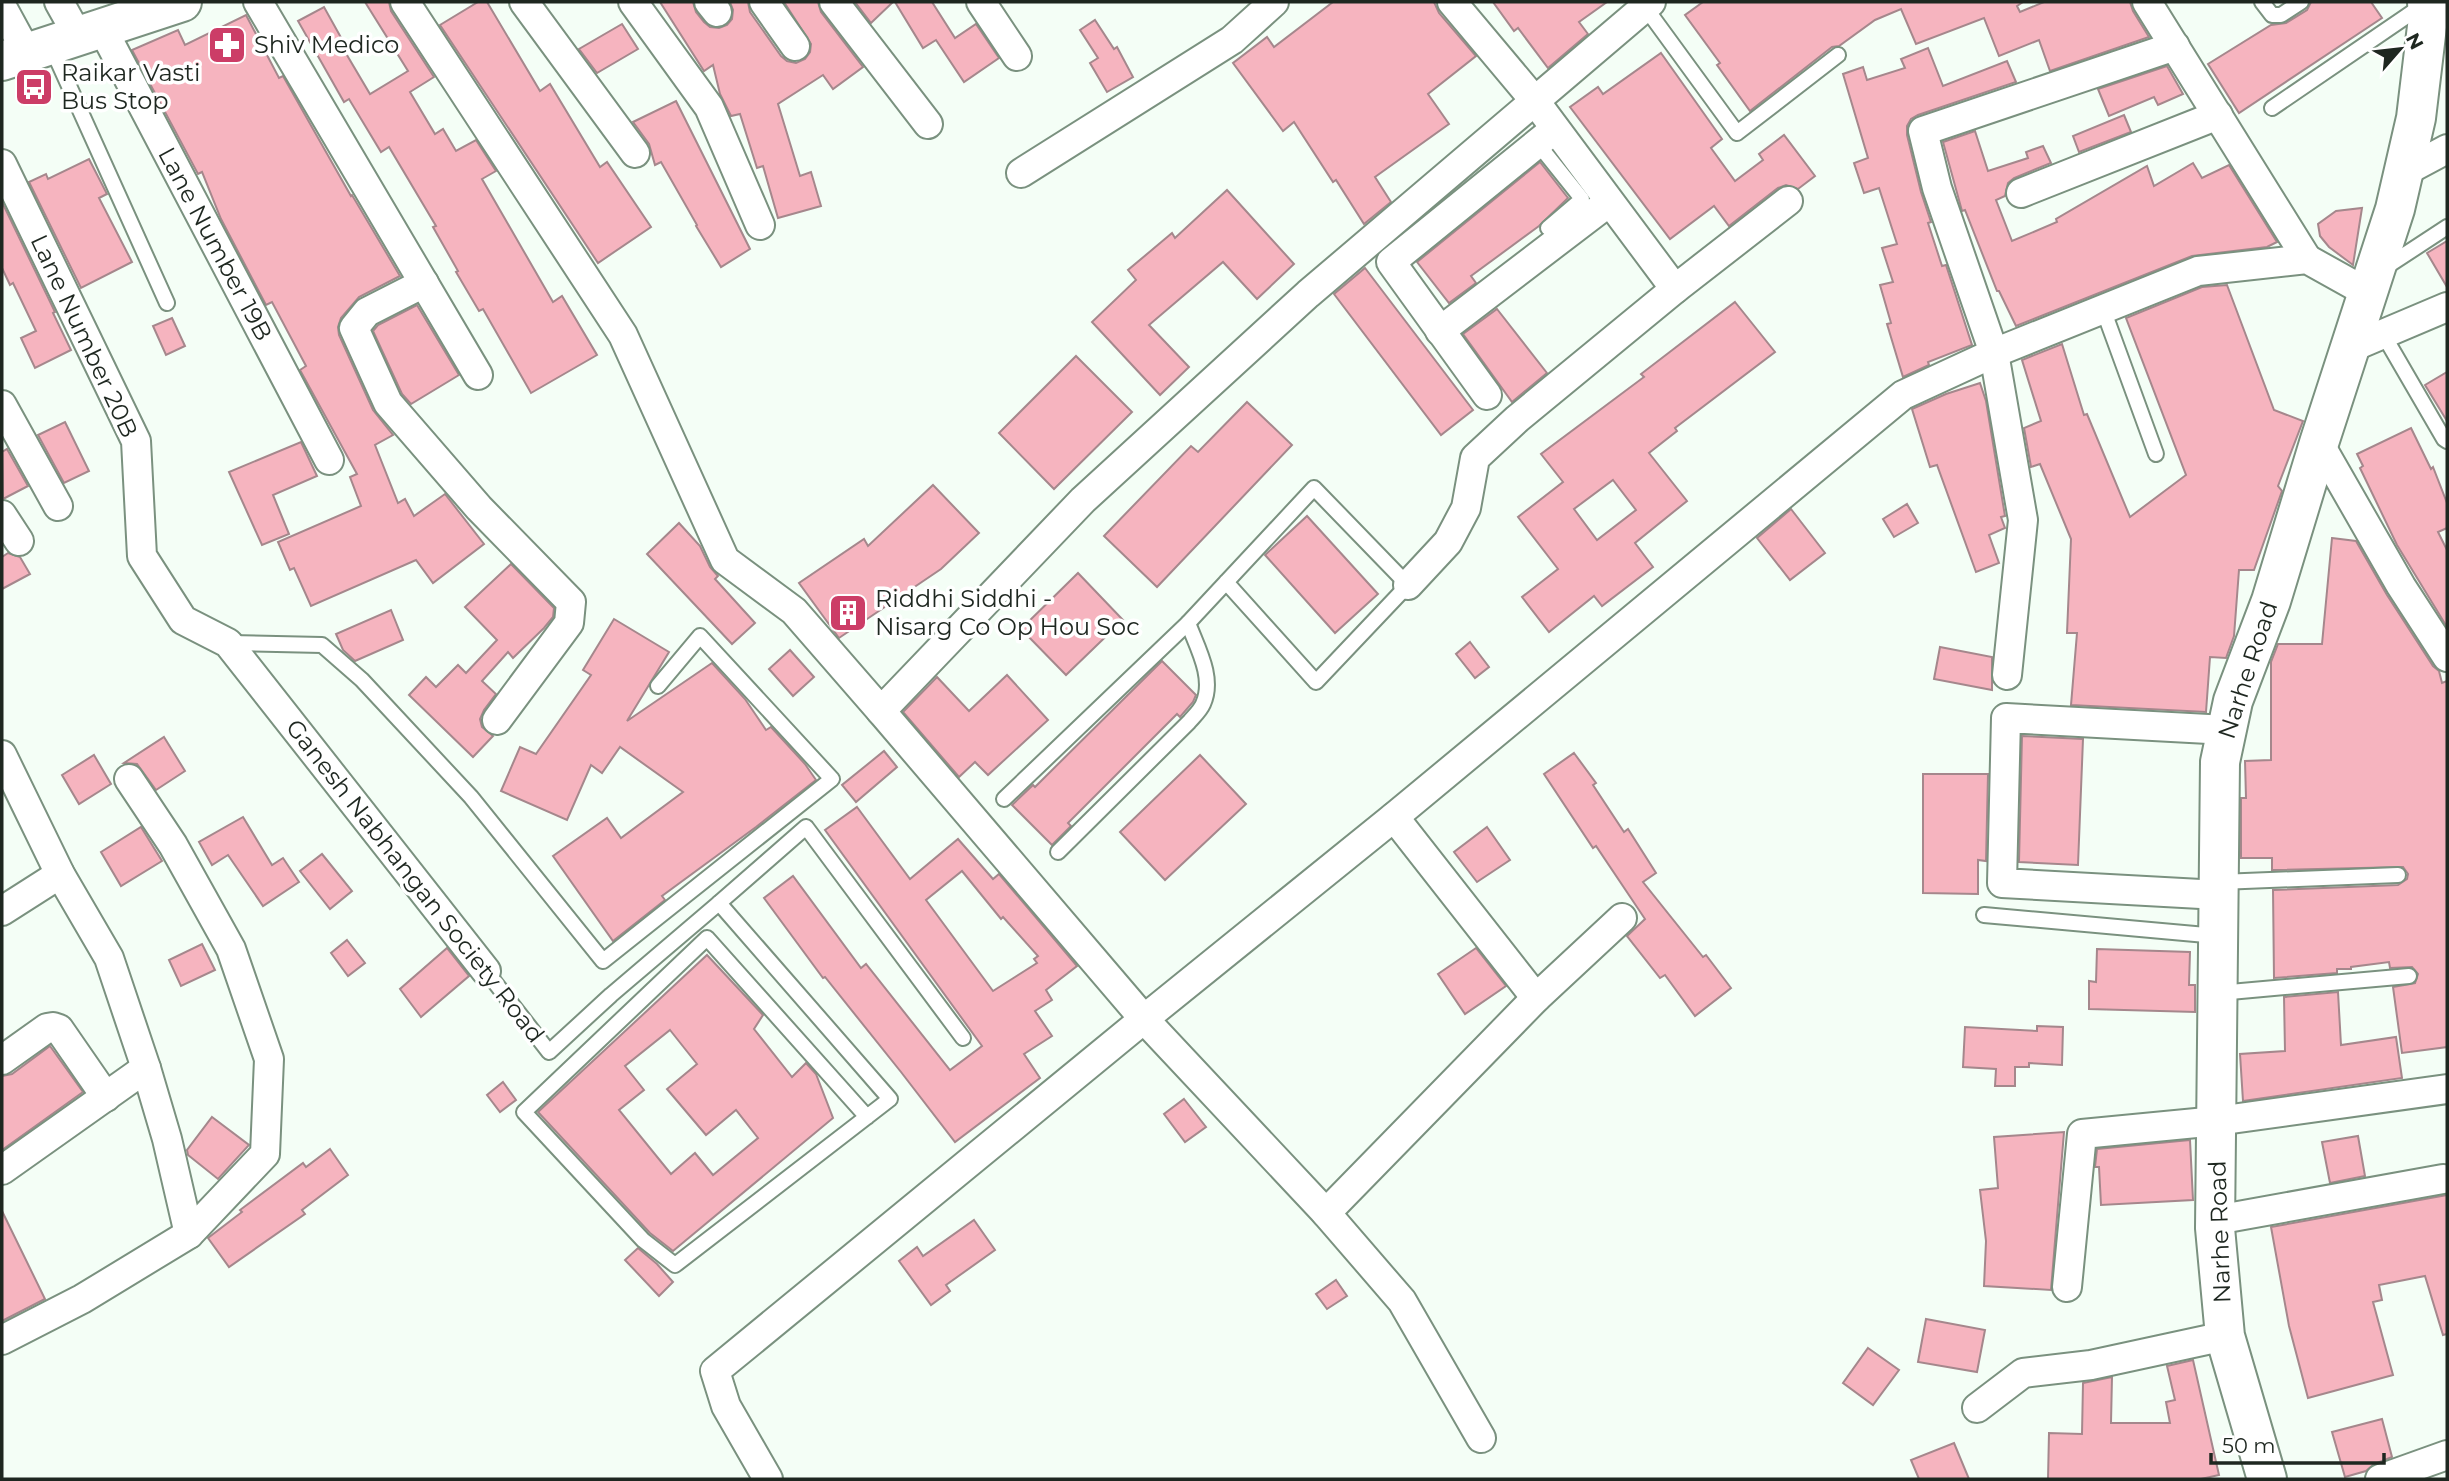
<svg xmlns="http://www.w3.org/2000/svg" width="2449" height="1481" font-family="Montserrat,sans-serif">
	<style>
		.building { fill: #f6b4bf; stroke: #a5878c; stroke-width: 2; fill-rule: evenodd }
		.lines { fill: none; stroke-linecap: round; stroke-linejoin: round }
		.lane-casing { stroke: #7a917f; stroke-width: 18 }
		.street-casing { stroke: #7a917f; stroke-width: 32 }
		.secondary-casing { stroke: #7a917f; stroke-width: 42 }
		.lane { stroke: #fff; stroke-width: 14 }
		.street { stroke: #fff; stroke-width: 28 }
		.secondary { stroke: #fff; stroke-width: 38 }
		.labels { text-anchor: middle; stroke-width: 7; stroke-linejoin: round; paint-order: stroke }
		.poi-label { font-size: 24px; fill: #1e2720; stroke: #fff; text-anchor: start }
		.street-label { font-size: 24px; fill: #1e2720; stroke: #fff }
	</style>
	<rect width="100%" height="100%" fill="#f4fef6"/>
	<!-- building -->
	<g class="building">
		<polygon points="365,2 389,2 391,11 434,77 410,92 435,134 443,129 456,151 476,140 496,171 482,179 553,302 562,296 597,355 531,393 483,309 479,311 456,272 458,271 433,227 436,226 389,147 381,152 349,99 344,102 298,21 324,7 344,43 341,45 370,94 408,71"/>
		<polygon points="478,2 487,2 540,91 550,84 600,167 607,162 651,227 598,263 440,25"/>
		<polygon points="660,2 693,2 696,12 704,22 710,27 719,28 727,25 732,19 733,10 730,2 748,2 750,12 781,56 787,61 796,63 805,59 810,52 811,44 784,2 818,2 821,12 863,67 833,89 823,75 778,104 800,176 811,172 821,206 778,218 763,166 757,168 740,114 731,116 720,94 713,65 704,71"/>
		<polygon points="855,2 893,2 871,23"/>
		<polygon points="895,2 932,2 955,38 976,24 999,58 964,82 936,40 923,48"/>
		<polygon points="1333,2 1434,2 1439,13 1476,56 1428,94 1449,124 1375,177 1391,202 1364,224 1336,180 1333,182 1294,122 1283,131 1233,63 1267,37 1274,47"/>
		<polygon points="1493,2 1607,2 1579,22 1588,34 1548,68 1518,28 1514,31"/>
		<polygon points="1703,2 2023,2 2017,6 2020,12 2044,2 2130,2 2133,11 2149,37 2050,71 2039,40 1999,56 1984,18 1916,44 1901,9 1875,20 1839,46 1832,47 1750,111 1717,65 1720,63 1685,15"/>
		<polygon points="2311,2 2371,2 2382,18 2239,113 2208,64 2271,25 2286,23 2307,10"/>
		<polygon points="246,15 279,78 283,76 351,196 352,195 400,276 359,297 341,318 338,327 339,335 373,410 393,435 375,445 398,503 405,499 414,516 445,494 484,544 433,583 416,560 311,606 294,568 290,570 278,542 361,506 350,477 357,474 300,370 306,366 272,302 266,305 221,219 202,172 198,174 132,50 178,30 185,45"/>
		<polygon points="1095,20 1114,49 1117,47 1133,77 1107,92 1090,63 1098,58 1080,30"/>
		<polygon points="622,24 638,49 597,73 579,49"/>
		<polygon points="1928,48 1943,86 2007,61 2016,82 1918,115 1911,119 1907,126 1907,135 1921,192 1931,222 1928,223 1942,266 1946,265 1972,345 1928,362 1929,365 1903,377 1887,324 1891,323 1880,285 1893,282 1882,248 1897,244 1879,188 1864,193 1854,163 1868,158 1843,74 1863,67 1867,80 1905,68 1901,59"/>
		<polygon points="1661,53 1722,139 1711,148 1735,181 1763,160 1759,154 1784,135 1815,176 1798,189 1786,185 1778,188 1729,226 1714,206 1670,239 1570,107 1598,87 1603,94"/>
		<polygon points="2167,66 2183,94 2158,105 2154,97 2109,116 2098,89"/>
		<polygon points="676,101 750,249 721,267 696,226 697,225 661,162 655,165 649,144 633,122"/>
		<polygon points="2124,115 2131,132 2079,152 2073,136"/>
		<polygon points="1975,131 1988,171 2028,158 2026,152 2043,146 2051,163 2014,178 2008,183 2005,196 1996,200 2012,241 2057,222 2056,219 2147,166 2154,186 2193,163 2202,178 2229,165 2277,242 2267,247 2192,256 2016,326 1999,291 1997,291 1965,210 1962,211 1943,142"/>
		<polygon points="89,159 107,194 99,198 132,262 81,288 29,182 46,174 48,179"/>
		<polygon points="1540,162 1568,198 1539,226 1471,276 1476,283 1449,303 1417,262"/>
		<polygon points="1227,190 1294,264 1257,299 1223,262 1149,325 1189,367 1160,395 1092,322 1136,280 1128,270 1172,233 1175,238"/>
		<polygon points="2,202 55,312 53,313 71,350 35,368 21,338 36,331 13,283 10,285 2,268"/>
		<polygon points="2362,208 2353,265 2329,247 2320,236 2318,224 2336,211"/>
		<polygon points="2447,241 2447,287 2427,253"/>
		<polygon points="1365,268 1473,410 1441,435 1334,294"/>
		<polygon points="2227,285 2274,410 2303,421 2278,486 2282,491 2254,570 2239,570 2234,636 2226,658 2210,657 2206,712 2071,705 2077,633 2067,633 2071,539 2040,464 2031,467 2024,428 2041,421 2022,360 2062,344 2084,415 2087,414 2130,517 2186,475 2126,318 2202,287"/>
		<path d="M1735 302 1775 352 1675 428 1677 431 1649 453 1687 501 1635 543 1653 567 1602 606 1594 596 1549 632 1522 597 1558 569 1518 517 1563 482 1541 454 1644 377 1641 374ZM1613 480 1636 510 1597 540 1574 509Z"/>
		<polygon points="417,305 459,375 411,404 402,394 373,331 378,325"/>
		<polygon points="1497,309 1547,373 1512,402 1463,334"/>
		<polygon points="172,318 185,346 166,355 153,326"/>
		<polygon points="1076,356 1132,412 1054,489 999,433"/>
		<polygon points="2447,372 2447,421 2425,385"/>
		<polygon points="1980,383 1986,401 2005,516 2001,517 2005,528 1989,535 1999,563 1976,572 1937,465 1930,467 1912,409 1946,394"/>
		<polygon points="1247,402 1292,445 1157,587 1104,536 1191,446 1198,452"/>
		<polygon points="65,422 89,471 64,483 38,435"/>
		<polygon points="2411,428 2431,469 2433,467 2447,503 2447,528 2438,532 2447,550 2447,627 2397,545 2360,468 2363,466 2357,454"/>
		<polygon points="301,442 317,476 273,495 289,534 262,545 229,472"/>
		<polygon points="7,449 28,486 3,499 2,452"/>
		<polygon points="933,485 979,533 941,569 839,638 799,583 864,539 868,546"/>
		<polygon points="1907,504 1918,523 1894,537 1883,519"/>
		<polygon points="1791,509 1825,553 1790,580 1757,538"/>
		<polygon points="1307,516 1378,594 1335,633 1265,555"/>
		<polygon points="679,523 700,546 710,567 718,576 715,579 755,623 732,644 647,554"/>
		<polygon points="2332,538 2356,541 2387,595 2433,666 2439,671 2442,683 2447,681 2447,1047 2402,1053 2393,987 2415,983 2418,974 2412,967 2390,968 2389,962 2351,967 2351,969 2337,969 2337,973 2274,978 2273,890 2398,885 2407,879 2408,874 2403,867 2272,870 2272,858 2241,858 2241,798 2246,798 2245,761 2271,760 2271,662 2278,644 2322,644"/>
		<polygon points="8,553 20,557 30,574 2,589 2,557"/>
		<polygon points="511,564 554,608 553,617 544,628 513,658 508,652 482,681 496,694 484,710 480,719 482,727 493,736 473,757 409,695 426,677 436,687 458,665 466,673 497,640 465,607"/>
		<polygon points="1078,573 1123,620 1066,675 1021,629"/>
		<polygon points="391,610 403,640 355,661 343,650 336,634"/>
		<polygon points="614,619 669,652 627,721 712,663 745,699 766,730 771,727 805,764 816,780 756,827 662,896 665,900 613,941 553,856 607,818 621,838 683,792 620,747 602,773 591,765 567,820 501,791 520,747 536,754 591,675 583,670"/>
		<polygon points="1470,642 1489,667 1475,678 1456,654"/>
		<polygon points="1940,647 1992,657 1992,690 1934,679"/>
		<polygon points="790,650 814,677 793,696 769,669"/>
		<polygon points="1162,661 1196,695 1193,702 1180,717 1177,714 1068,823 1071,826 1052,845 1012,805 1033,785 1035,787"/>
		<polygon points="1007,675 1048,720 988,775 975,762 959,777 903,712 937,677 969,711"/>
		<polygon points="2022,736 2083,739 2078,865 2019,862"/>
		<polygon points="164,737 185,771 156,790 137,764 124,763"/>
		<polygon points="884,751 897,767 856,802 842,785"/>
		<polygon points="1574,753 1596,783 1593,785 1624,832 1628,829 1656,873 1643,882 1703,957 1706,955 1731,988 1695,1016 1665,975 1660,978 1627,936 1645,919 1596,846 1593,848 1544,774"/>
		<polygon points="94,755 111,784 79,804 62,775"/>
		<polygon points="1200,755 1246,804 1165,880 1120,832"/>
		<polygon points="1923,774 1988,774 1986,861 1978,860 1978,894 1923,893"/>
		<path d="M857 807 910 879 958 839 993 879 999 874 1077 966 1046 990 1052 1000 1035 1011 1052 1036 1024 1054 1040 1078 955 1142 901 1072 825 977 823 978 764 898 793 876 861 968 866 964 950 1070 982 1046 825 830ZM962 871 1001 919 1003 917 1038 956 1034 959 1037 963 993 991 926 900Z"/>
		<polygon points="243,817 272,865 283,858 299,882 263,906 228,855 212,865 199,842"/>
		<polygon points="141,827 162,861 121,886 101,852"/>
		<polygon points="1487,827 1510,860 1477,882 1454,852"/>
		<polygon points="322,854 352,891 330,909 300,871"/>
		<polygon points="347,940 365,963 348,976 331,953"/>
		<polygon points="202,944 215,970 181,986 169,960"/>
		<polygon points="447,948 469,976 421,1017 400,989"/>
		<polygon points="1476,948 1506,986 1465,1014 1438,974"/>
		<polygon points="2097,949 2190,952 2189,985 2195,985 2195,1012 2089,1009 2089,981 2096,982"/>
		<path d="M707 955 763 1015 754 1029 792 1077 806 1063 816 1074 833 1118 673 1251 650 1233 538 1112ZM670 1030 697 1064 667 1089 706 1135 736 1110 758 1138 713 1175 695 1153 671 1174 619 1110 644 1090 625 1066Z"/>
		<polygon points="2338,992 2341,1045 2396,1037 2402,1078 2243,1101 2240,1054 2285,1051 2284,997"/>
		<polygon points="2037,1026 2063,1027 2062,1065 2029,1063 2029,1067 2015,1067 2015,1086 1995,1086 1996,1069 1963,1067 1965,1027 2037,1031"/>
		<polygon points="50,1046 83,1092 2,1150 2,1076 12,1074"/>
		<polygon points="503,1082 516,1100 500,1112 487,1095"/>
		<polygon points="1184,1099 1206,1127 1185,1142 1164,1114"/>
		<polygon points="212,1117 249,1145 218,1179 188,1155 187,1150"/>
		<polygon points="2064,1132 2051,1290 1984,1286 1986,1241 1980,1190 1998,1188 1994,1137"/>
		<polygon points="2358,1136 2365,1176 2330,1183 2322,1142"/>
		<polygon points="2190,1140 2193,1200 2101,1205 2099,1167 2095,1167 2097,1149"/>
		<polygon points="330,1149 348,1175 302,1210 305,1214 229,1267 208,1238 242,1212 240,1210 303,1163 306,1167"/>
		<polygon points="2447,1195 2447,1334 2443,1335 2425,1276 2379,1285 2382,1300 2373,1302 2393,1375 2308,1398 2289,1326 2271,1227"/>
		<polygon points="2,1211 45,1299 2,1321"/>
		<polygon points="974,1220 995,1250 946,1285 950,1291 931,1305 899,1261 917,1247 923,1256"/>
		<polygon points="638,1248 657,1264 673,1282 659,1296 625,1260"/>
		<polygon points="1336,1280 1347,1296 1327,1309 1316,1294"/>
		<polygon points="1926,1319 1985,1330 1977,1372 1918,1362"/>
		<polygon points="1868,1348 1899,1370 1873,1405 1843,1383"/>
		<polygon points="2193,1360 2219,1475 2201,1479 2048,1479 2049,1433 2082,1434 2083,1383 2112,1377 2111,1423 2170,1423 2166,1402 2175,1400 2167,1366"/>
		<polygon points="2382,1419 2392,1457 2374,1464 2366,1471 2345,1477 2332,1432"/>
		<polygon points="1954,1443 1969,1479 1919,1479 1911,1460"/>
	</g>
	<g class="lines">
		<defs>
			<g id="lane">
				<polyline points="2262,2 2272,15 2281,15 2301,2"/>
				<polyline points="1645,7 1737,133 1838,55"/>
				<polyline points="51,46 167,303"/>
				<polyline points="2272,108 2423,5"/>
				<polyline points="1538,144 1582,199 1548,228"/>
				<polyline points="2383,269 2447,227"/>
				<polyline points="2103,309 2156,454"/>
				<polyline points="2383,334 2444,439 2447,441"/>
				<polyline points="230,643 322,645 362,680 471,797 603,961 832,779 700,636 658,686"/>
				<polyline points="1004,799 1188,623 1314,488 1408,585 1316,682 1226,582"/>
				<path d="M1058 852 1189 722C1193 717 1200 711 1203 704 1215 678 1197 647 1188 623"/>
				<polyline points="2220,882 2398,875"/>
				<polyline points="719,903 806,827 963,1038"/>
				<polyline points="1984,915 2217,936"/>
				<polyline points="486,971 549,1052 611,995 719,903 890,1099 675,1265 643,1240 524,1112 707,938 867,1117"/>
				<polyline points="2219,993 2409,976"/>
			</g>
			<g id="street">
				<polyline points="59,2 78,36"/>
				<polyline points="258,2 478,375"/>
				<polyline points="405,2 623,335 725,560 794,611 881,711 1083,500 1308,294 1651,2"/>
				<polyline points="524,2 635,153"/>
				<polyline points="633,2 709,107 760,225"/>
				<polyline points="709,2 717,12"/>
				<polyline points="764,2 795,46"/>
				<polyline points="834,2 928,124"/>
				<polyline points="981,2 1017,56"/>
				<polyline points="2147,2 2307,259"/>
				<polyline points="2,7 27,53"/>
				<polyline points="102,28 329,460"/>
				<polyline points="2,164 136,441 142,556 183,620 228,643 486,971"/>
				<polyline points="2404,172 2447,149"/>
				<polyline points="1021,173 1232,40 1274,2"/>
				<polyline points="2021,193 2218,115"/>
				<polyline points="424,283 367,312 354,328 388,403 479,508 571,602 569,623 497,720"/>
				<polyline points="1675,289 1788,201"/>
				<polyline points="1440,331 1609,202"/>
				<polyline points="2350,348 2447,307"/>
				<polyline points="1487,395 1391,262 1555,129"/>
				<polyline points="2,405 58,506"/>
				<polyline points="2319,443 2401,586 2447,657"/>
				<polyline points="2,515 19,541"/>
				<polyline points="1408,585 1448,542 1466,508 1475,458 1517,419 1675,289 1535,101 1452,2"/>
				<polyline points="2007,675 2023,520 1994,353 1937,188 1923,131 2175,46"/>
				<polyline points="881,711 1144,1019 1326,1213 1402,1301 1481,1438"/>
				<polyline points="2,755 60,874 109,958 146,1068 167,1139 189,1234"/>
				<polyline points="1394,817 1536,998"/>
				<polyline points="2219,895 2002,883 2006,718 2227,730"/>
				<polyline points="2,911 60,874"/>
				<polyline points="2,1060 47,1028 53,1027 59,1029 106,1097"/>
				<polyline points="2,1170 146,1068"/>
				<polyline points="1326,1213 1536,998 1622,918"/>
				<polyline points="2216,1220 2443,1179"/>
				<polyline points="2067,1287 2082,1134 2217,1121 2447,1089"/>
				<polyline points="2,1340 82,1299 189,1234 265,1154 269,1059 231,949 173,845 129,779"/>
				<polyline points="1977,1408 2023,1373 2091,1365 2225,1336"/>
				<polyline points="768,1479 726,1406 715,1371 1144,1019 1394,817 1903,395 1994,353 2198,271 2307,259 2368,293"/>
				<polyline points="2380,1479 2447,1455"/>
			</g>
			<g id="secondary">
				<polyline points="2,61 182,2"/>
				<polyline points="2267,1479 2225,1336 2215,1228 2220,762 2233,701 2271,601 2319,443 2395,209 2416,118 2428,18 2427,2"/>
			</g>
		</defs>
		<!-- lane casing -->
		<use href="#lane" class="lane-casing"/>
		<!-- street casing -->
		<use href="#street" class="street-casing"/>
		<!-- secondary casing -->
		<use href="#secondary" class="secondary-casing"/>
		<!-- lane -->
		<use href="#lane" class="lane"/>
		<!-- street -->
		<use href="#street" class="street"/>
		<!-- secondary -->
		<use href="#secondary" class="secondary"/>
	</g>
	<!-- icons -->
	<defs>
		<symbol id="pharmacy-square" viewBox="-11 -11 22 22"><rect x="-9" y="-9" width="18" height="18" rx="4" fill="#cc3d67" stroke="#fff"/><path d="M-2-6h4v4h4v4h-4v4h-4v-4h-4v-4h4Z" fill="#fff"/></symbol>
		<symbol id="bus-square" viewBox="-11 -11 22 22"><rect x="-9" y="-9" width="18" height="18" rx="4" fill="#cc3d67" stroke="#fff"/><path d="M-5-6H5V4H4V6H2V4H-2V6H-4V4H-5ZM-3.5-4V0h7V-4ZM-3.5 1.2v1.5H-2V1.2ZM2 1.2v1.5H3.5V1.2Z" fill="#fff"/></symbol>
		<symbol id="building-square" viewBox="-11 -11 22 22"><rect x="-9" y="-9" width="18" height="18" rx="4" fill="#cc3d67" stroke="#fff"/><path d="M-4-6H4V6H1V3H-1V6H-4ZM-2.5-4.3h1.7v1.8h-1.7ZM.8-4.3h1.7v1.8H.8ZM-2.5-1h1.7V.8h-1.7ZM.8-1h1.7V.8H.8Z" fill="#fff"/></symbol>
	</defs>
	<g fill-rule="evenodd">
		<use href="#pharmacy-square" x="205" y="23" width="44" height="44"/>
		<use href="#bus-square" x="12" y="65" width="44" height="44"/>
		<use href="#building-square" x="826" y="591" width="44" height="44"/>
	</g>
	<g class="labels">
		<!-- poi labels -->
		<g class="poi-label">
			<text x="254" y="53">Shiv Medico</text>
			<text x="61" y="81">Raikar Vasti<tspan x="61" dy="28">Bus Stop</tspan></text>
			<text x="875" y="607">Riddhi Siddhi -<tspan x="875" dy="28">Nisarg Co Op Hou Soc</tspan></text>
		</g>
		<!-- street labels -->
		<g class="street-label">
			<text transform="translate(215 244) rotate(62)" y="8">Lane Number 19B</text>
			<text transform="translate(84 336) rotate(65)" y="8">Lane Number 20B</text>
			<text transform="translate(2248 670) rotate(-72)" y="8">Narhe Road</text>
			<text transform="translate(415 881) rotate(52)" y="8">Ganesh Nabhangan Society Road</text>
			<text transform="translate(2220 1232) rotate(-92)" y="8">Narhe Road</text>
		</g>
	</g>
	<!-- border -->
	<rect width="2449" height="1481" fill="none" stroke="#1e2720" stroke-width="7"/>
	<!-- north arrow -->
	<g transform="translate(2400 49) rotate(62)" stroke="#ffffff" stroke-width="5" paint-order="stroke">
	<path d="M0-5L12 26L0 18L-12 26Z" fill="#1e2720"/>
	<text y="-10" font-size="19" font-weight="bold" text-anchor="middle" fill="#1e2720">N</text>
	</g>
	<!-- scale -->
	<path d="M2211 1453v10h173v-10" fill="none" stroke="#1e2720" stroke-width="3.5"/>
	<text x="2222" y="1453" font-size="21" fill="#1e2720" stroke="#ffffff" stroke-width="5" paint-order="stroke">50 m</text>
</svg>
